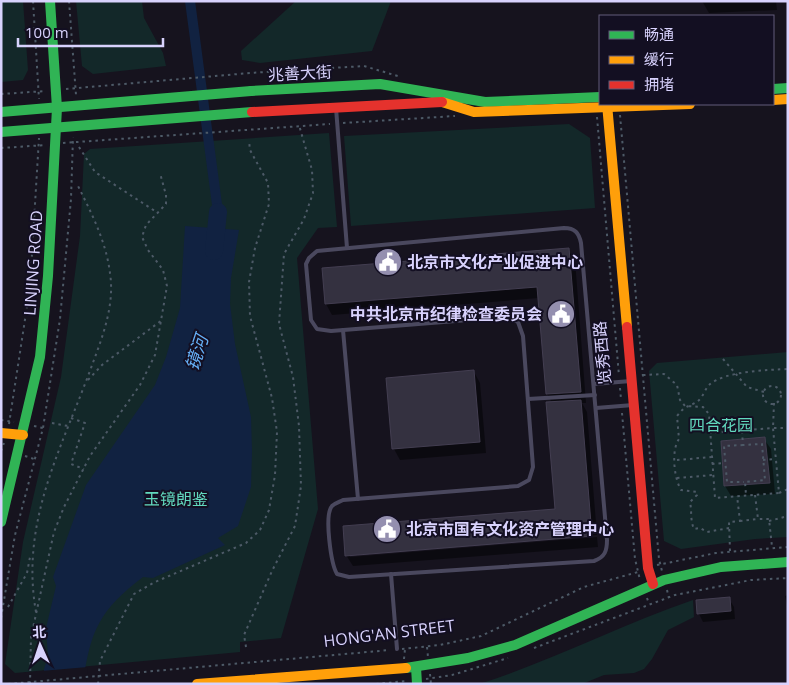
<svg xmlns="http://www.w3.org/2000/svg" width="789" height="685" font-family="'Open Sans','Noto Sans SC',sans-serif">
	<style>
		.green { fill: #132829 }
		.water { fill: #112241 }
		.pier { fill: #16131e }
		.shadow { fill: #0007 }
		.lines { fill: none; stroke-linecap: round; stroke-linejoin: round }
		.canal { stroke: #112241; stroke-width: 10 }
		.river { stroke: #112241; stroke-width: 18 }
		.building { fill: #343140; stroke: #433e51 }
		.path { stroke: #4d5a67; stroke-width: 2; stroke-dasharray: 2.5 4; stroke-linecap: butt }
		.lane { stroke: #4a485e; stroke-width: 4 }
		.fast { stroke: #30b455; stroke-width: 10 }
		.slow { stroke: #ff9f0a; stroke-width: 10 }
		.jam { stroke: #e5322d; stroke-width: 10 }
		.labels { text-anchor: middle; stroke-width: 4; stroke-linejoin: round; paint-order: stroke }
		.street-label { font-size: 16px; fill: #d8d2fd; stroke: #130f22 }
		.poi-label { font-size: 16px; font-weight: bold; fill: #d8d2fd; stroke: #130f22; text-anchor: start }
		.park-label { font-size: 16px; fill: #62d9be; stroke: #130f22 }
		.water-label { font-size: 18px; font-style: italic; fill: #66b0f7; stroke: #130f22 }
	</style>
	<rect width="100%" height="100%" fill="#16131e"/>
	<!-- green -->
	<g class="green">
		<polygon points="1,1 23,1 28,70 23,80 1,82"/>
		<polygon points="76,1 142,1 144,18 163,53 166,66 93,74 82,66"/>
		<polygon points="296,1 391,1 372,51 260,63 242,60 241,51"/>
		<polygon points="569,124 590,138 595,208 351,226 344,136"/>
		<polygon points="329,133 337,227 318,228 297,258 318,509 281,638 240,642 240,652 15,673 5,664 23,542 61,377 80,236 84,154 90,149"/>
		<polygon points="788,352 788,537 755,539 681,549 664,541 649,371 657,363"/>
		<path d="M693 600 694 617 668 630 652 659 644 669 634 673 604 675 582 684H479C552 661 620 625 693 600Z"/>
	</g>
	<!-- water -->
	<path class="water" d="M185 226 239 230 231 278 230 304 235 344 251 417 252 451 251 487 238 526 218 538 225 545 153 578 143 577C100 610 90 630 83 684H44V669L48 657 46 628 56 586 53 577 86 485 155 385 166 357 180 308Z"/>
	<!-- pier -->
	<polygon class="pier" points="88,667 86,684 41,684 41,671"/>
	<!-- shadow -->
	<g class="shadow">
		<polygon points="776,1 777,10 709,13 702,1"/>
		<polygon points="568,250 575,260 586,403 582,403 587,412 597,535 350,554 350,557 597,537 598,547 353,566 346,555 344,527 556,510 548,403 552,403 547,394 539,298 332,315 326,304 323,269"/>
		<polygon points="474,372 480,383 486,453 400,460 394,449 388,379"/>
		<polygon points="764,439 771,449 775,494 731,496 725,486"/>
		<polygon points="788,595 788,611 785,596"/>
		<polygon points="729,599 734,607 735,619 703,622 699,614"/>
	</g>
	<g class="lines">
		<!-- canal -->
		<polyline class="canal" points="190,1 218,212"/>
		<!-- river -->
		<polyline class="river" points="214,251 218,212"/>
	</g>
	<!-- building -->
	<g class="building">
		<polygon points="569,248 581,392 546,394 537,287 325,304 322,268"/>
		<polygon points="474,370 480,442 392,449 386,378"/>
		<polygon points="581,400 592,536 345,556 343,526 555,509 546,402"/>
		<polygon points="765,437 770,483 724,486 721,441"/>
		<polygon points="730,597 731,611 697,614 696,600"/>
	</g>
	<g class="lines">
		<!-- path -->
		<g class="path">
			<polyline points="33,1 39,99"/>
			<polyline points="69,1 76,95"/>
			<polyline points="66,89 250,73 364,66 401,77"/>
			<polyline points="1,94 46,91"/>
			<polyline points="620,115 659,559 662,571"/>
			<polyline points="597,117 619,376"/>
			<polyline points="343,123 455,116"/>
			<polyline points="63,143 330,124"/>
			<polyline points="79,147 95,172 158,213"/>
			<polyline points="1,148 46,145"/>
			<polyline points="723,359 747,387 764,392"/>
			<polyline points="643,375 664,374 677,385 680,400 685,406 703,407 709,414 715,498 779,493 773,428 710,433"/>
			<polyline points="88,380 102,365 162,320"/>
			<circle cx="772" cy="395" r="9"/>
			<polyline points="620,388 621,399"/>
			<polyline points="774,403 773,428 788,428"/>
			<polyline points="622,413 635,559 640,580"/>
			<polyline points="71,418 85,423 71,464 84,469"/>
			<polyline points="1,420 14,422"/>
			<polyline points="52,423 68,426"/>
			<polyline points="9,424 30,287 39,138"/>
			<polyline points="34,426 43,428"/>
			<polyline points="742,431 743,445 762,444 765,480 745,482 746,495"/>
			<polyline points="743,445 724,446 727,482 744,482"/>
			<polyline points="1,451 4,443"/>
			<polyline points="25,456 37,460"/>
			<polyline points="677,460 712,457"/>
			<polyline points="763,460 776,459"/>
			<polyline points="712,464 725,463"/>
			<polyline points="677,478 713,475"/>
			<polyline points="779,493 788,489"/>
			<polyline points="755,495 758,519 769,519 772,547"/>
			<polyline points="740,521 758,519"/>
			<polyline points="769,521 788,516"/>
			<path d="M729 528 707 532 700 528 694 529C690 520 692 511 690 502L697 495V492L681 490C674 478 671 450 679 439L677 416C686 404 688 408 698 401 703 397 705 389 709 385 724 371 768 370 788 369"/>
			<polyline points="730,551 729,522 740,521 737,496"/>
			<polyline points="657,565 716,553 788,547"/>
			<polyline points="667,590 669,598"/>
			<polyline points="647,598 649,604"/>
			<polyline points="8,607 27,573 30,557"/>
			<path d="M36 612C20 522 61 450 91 368 102 338 115 306 110 273 106 241 91 212 77 184"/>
			<polyline points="1,618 15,535 43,428 60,319 71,199 73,137"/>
			<polyline points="246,647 244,635 272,571 295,526 301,486 299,426 293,377 279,324 284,254 304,219 313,193 312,170 299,125"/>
			<polyline points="427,647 428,657"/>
			<polyline points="534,648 675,595 751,580 788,578"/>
			<polyline points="402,649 440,645 481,636 584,587 638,572"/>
			<polyline points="404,659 405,649"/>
			<polyline points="430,674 431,684"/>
			<polyline points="426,679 452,675 508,658"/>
			<polyline points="8,684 390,650"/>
			<polyline points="30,684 31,637 54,532 64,507 90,456 140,385 155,355 167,286 163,270 148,250 142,237 146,225 166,204 166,195 160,173"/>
			<polyline points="98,684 100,661 134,594 155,582 246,543 260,530 269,510 275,475 277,432 272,398 250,316 249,282 255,248 269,204 268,183 250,150 249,141"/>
			<polyline points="376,684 406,681"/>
		</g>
		<!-- lane -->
		<g class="lane">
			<polyline points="336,108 347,248"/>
			<path d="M564 228C575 228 579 233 581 243L607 540C607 551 605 557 594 561L349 577 337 574C331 564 324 515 332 506 335 503 339 502 343 500L518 486 529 480 533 467 523 336 518 322 506 317 331 331 317 329 311 320 306 264 309 258 317 251Z"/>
			<polyline points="343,330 358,499"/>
			<polyline points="594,384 631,381"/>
			<polyline points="528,399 595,395"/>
			<polyline points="596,408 633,405"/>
			<polyline points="391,574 397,649"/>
		</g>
		<!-- fast -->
		<g class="fast">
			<polyline points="773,89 788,88"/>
			<polyline points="251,91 380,84 485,102 600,97"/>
			<polyline points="1,112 251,91"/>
			<polyline points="1,132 252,112"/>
			<polyline points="1,522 40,357 48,276 57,108 50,1"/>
			<polyline points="416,667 417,684"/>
			<polyline points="406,668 468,658 515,645 664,580 721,567 788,562"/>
		</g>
		<!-- slow -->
		<g class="slow">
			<polyline points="773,100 788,99"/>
			<polyline points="442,102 474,112 690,104"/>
			<polyline points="607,104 627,327"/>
			<polyline points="1,433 23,435"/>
			<polyline points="197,684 406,668"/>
		</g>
		<!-- jam -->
		<g class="jam">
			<polyline points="252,112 442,102"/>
			<polyline points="627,327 648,568 653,584"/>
		</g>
	</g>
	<!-- icons -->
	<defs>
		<symbol id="civic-disc" viewBox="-11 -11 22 22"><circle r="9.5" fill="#948faf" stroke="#130f22"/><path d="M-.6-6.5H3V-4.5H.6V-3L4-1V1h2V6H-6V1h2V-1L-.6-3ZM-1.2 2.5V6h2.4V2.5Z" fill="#fff"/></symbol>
	</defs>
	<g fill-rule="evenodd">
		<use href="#civic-disc" x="372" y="246" width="32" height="32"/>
		<use href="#civic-disc" x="545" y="298" width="32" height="32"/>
		<use href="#civic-disc" x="371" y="513" width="32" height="32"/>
	</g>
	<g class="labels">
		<!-- street labels -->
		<g class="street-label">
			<text transform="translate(300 73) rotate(-3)" y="6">兆善大街</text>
			<text transform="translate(33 263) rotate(-86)" y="6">LINJING ROAD</text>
			<text transform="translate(602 353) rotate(-95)" y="6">览秀西路</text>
			<text transform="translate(389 633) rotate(-7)" y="6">HONG'AN STREET</text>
		</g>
		<!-- poi labels -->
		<g class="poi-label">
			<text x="407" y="268">北京市文化产业促进中心</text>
			<text x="542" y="320" text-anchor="end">中共北京市纪律检查委员会</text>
			<text x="406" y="535">北京市国有文化资产管理中心</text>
		</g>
		<!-- park labels -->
		<g class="park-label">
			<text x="721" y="431">四合花园</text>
			<text x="176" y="505">玉镜朗鉴</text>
		</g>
		<!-- water labels -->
		<g class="water-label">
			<text transform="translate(197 353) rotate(-72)" y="6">镜河</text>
		</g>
	</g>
	<!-- border -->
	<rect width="789" height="685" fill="none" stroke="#d8d2fd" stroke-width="5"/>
	<!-- legend -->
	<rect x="599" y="15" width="175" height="90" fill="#130f22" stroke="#625d7a"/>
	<rect x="609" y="31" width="25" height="8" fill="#30b455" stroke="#625d7a"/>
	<text x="644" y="40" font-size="15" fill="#d8d2fd">畅通</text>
	<rect x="609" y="56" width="25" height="8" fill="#ff9f0a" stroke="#625d7a"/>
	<text x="644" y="65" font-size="15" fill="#d8d2fd">缓行</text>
	<rect x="609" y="81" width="25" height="8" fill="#e5322d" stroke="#625d7a"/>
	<text x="644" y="90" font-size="15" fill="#d8d2fd">拥堵</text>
	<!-- north arrow -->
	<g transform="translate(40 645) rotate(357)" stroke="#130f22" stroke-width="4" paint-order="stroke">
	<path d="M0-4L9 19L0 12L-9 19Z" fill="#d8d2fd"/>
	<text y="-8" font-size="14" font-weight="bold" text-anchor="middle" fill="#d8d2fd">北</text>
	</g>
	<!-- scale -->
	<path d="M18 38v8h145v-8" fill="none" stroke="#d8d2fd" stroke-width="2.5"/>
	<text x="25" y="38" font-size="15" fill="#d8d2fd" stroke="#130f22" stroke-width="4" paint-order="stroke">100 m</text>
</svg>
